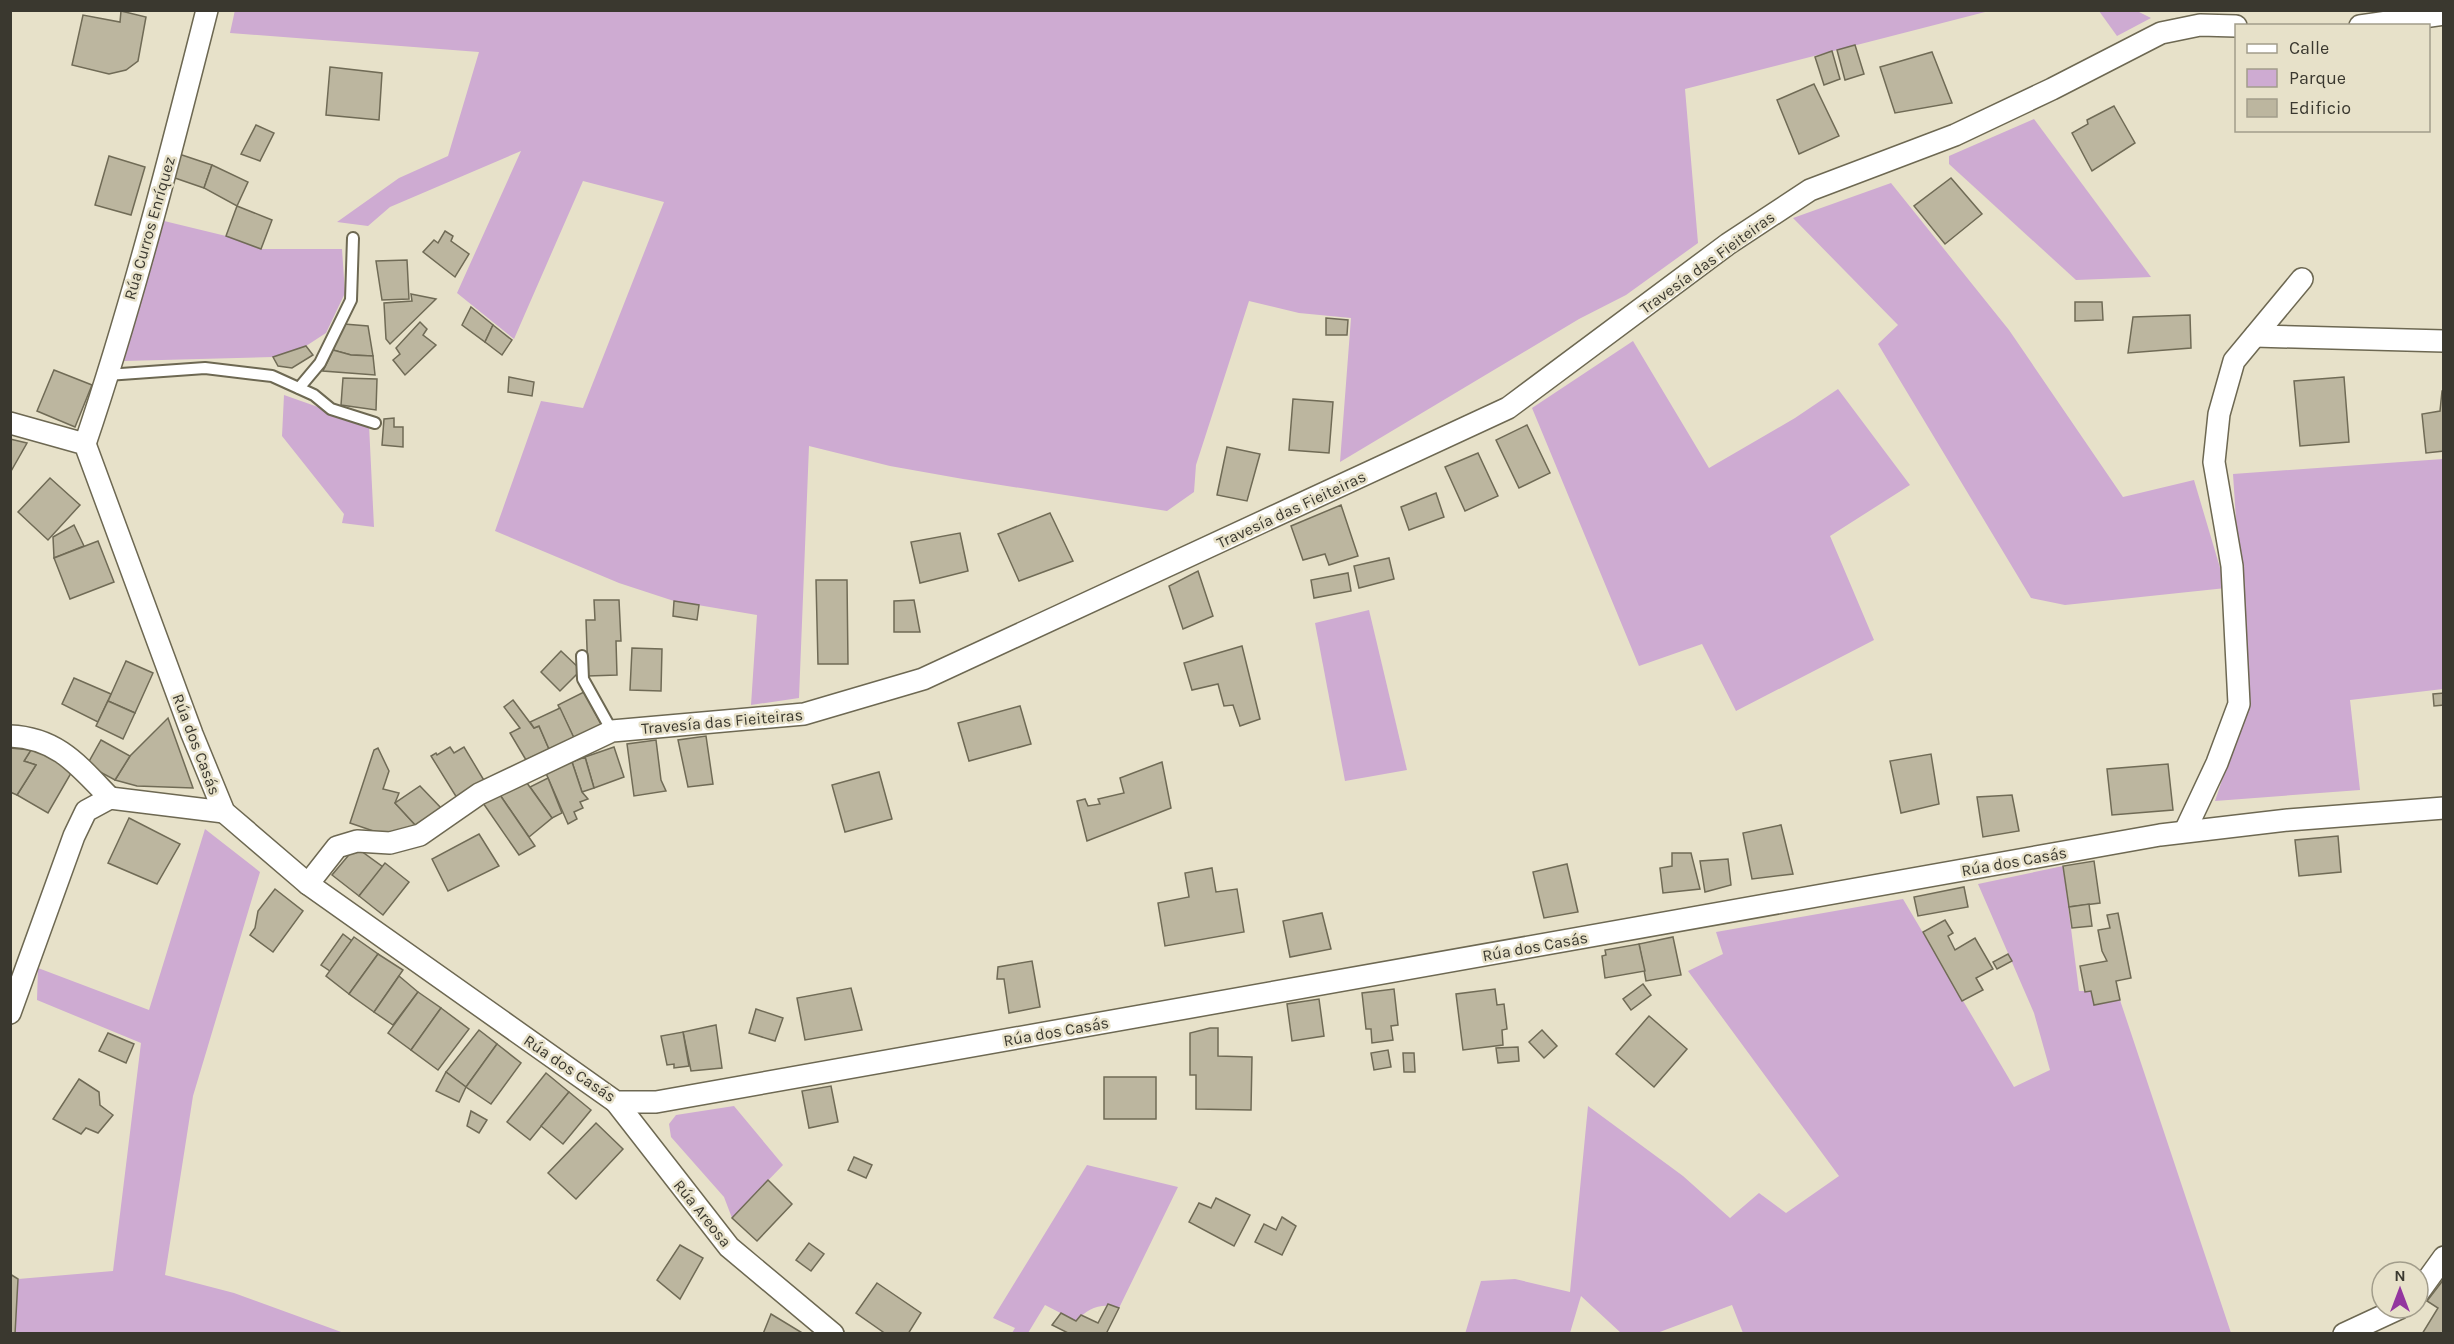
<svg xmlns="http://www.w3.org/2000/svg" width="2454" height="1344" font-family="Karla,sans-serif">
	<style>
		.green { fill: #ceabd2 }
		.building { fill: #bcb69f; stroke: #706b56; stroke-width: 1.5 }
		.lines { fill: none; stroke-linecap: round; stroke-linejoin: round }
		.lane-casing { stroke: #6d6852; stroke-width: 14 }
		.street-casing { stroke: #6d6852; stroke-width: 24 }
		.lane { stroke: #fff; stroke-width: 10 }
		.street { stroke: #fff; stroke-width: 21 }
		.labels { text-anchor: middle; stroke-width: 5; stroke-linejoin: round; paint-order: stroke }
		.street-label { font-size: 16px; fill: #3a382f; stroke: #e7e1c9 }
	</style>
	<rect width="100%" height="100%" fill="#e7e1c9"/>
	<!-- green -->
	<g class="green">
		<polygon points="235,10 1989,11 1685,89 1698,243 1626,295 1579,319 1340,462 1351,318 1299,313 1249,301 1196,465 1194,492 1167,511 963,479 890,466 809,446 799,698 751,705 757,615 674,601 619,583 495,531 541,401 583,408 664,202 583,181 514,339 457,293 521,151 390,207 368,226 337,222 399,178 448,156 479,52 230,33"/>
		<polygon points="2099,11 2137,11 2151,18 2117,36"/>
		<polygon points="2034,119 2151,277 2076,280 1949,164 1949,156"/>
		<polygon points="1891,183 2009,330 2123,497 2194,480 2226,588 2065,605 2031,598 1878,344 1898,325 1793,218"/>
		<polygon points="160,220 226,236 261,249 342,249 345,293 326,333 306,346 273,357 124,361"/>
		<polygon points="1633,341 1709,468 1795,418 1838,389 1910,485 1830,536 1874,640 1736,711 1702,644 1639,666 1532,408"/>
		<polygon points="284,395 369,425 374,527 342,523 344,514 282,436"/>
		<polygon points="2443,459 2443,689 2350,700 2360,790 2215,801 2248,703 2233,474"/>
		<polygon points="1369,610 1407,770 1345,781 1315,623"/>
		<polygon points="205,829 260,872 193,1096 165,1275 234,1293 344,1333 15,1333 18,1279 113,1271 141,1043 37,1000 38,968 149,1010"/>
		<polygon points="2063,866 2079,991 2091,991 2094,1005 2120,1000 2231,1333 1743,1333 1732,1305 1657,1333 1621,1333 1581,1296 1570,1333 1465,1334 1481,1281 1515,1279 1570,1292 1588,1106 1683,1176 1730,1218 1759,1193 1786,1213 1839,1176 1688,971 1723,954 1716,932 1903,899 2014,1087 2050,1070 2034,1013 1978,884"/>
		<polygon points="734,1106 783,1165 732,1218 724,1197 671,1137 669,1124 676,1115"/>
		<path d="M1087 1165 1178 1187 1119 1308C1102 1302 1088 1308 1076 1321L1045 1305 1028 1333H1012L1015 1328 993 1318Z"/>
	</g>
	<!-- building -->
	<g class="building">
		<polygon points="121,11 146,17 138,61 126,70 109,74 72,65 83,15 120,22"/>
		<polygon points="1855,45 1864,74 1845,80 1837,50"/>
		<polygon points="1832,51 1840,79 1824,85 1815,57"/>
		<polygon points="1932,52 1952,103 1895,113 1880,67"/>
		<polygon points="330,67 382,73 379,120 326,115"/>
		<polygon points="1814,84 1839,136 1799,154 1777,100"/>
		<polygon points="2114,106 2135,143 2092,171 2072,133 2088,124 2087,120"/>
		<polygon points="256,125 274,133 260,161 241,154"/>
		<polygon points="179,154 212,165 204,188 172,177"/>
		<polygon points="109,156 145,167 131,215 95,205"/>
		<polygon points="212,165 248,182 237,206 204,188"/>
		<polygon points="1951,178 1982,214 1945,244 1914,206"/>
		<polygon points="237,206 272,220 261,249 226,236"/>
		<polygon points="445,231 453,236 451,241 469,254 455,277 423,252 434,240 438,243"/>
		<polygon points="407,260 409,299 382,300 376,261"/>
		<polygon points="411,294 436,299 390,344 386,339 384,303 412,301"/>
		<polygon points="2075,302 2102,302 2103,320 2075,321"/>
		<polygon points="471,307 493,325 485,342 462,325"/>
		<polygon points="2190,315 2191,348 2128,353 2133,317"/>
		<polygon points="1326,318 1348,320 1347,335 1326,335"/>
		<polygon points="420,322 427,329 423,335 436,345 405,375 393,360 400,354 396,348"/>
		<polygon points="344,324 368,326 373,356 351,355 333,350"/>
		<polygon points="493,325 512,340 502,355 485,342"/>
		<polygon points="306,346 313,355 292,368 278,366 273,357"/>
		<polygon points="333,350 351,355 373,356 375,375 323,371"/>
		<polygon points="54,370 92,385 75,427 37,411"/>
		<polygon points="509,377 534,382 532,396 508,392"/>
		<polygon points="2344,377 2349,442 2300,446 2294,381"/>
		<polygon points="343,378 377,379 376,410 341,405"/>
		<polygon points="2442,391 2444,391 2444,451 2426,453 2422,414 2440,411"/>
		<polygon points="1293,399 1333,402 1329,453 1289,450"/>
		<polygon points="394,418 394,427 403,427 403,447 382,445 384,419"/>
		<polygon points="1527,425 1550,473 1519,488 1496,440"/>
		<polygon points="10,439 27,443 10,473"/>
		<polygon points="1227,447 1260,454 1247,501 1217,495"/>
		<polygon points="1478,453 1498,496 1465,511 1445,467"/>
		<polygon points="50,478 80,505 48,540 18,512"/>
		<polygon points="1436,493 1444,517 1409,530 1401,507"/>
		<polygon points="1341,505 1358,556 1329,565 1325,554 1303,560 1291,526"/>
		<polygon points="1050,513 1073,561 1019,581 998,534"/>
		<polygon points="74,525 84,546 54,558 53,537"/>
		<polygon points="960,533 968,571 920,583 911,542"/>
		<polygon points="98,541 114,582 70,599 54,558"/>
		<polygon points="1389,558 1394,579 1359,588 1354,566"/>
		<polygon points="1198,571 1213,616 1183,629 1169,586"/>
		<polygon points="1348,573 1351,591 1314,598 1311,580"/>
		<polygon points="816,580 847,580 848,664 818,664"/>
		<polygon points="594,600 619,600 621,641 616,641 617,675 588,676 586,620 595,620"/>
		<polygon points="914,600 920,632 894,632 894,601"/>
		<polygon points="674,601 699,605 697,620 673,616"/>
		<polygon points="1242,646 1260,719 1240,726 1233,705 1224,706 1218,684 1192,690 1184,663"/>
		<polygon points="632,648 662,649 661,691 630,690"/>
		<polygon points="561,651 581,670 560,691 541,672"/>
		<polygon points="126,661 153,673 135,713 108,701"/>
		<polygon points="74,678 111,694 98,722 62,704"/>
		<polygon points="584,692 602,726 574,738 558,705"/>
		<polygon points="2444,693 2444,705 2434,706 2433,694"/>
		<polygon points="513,700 534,728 539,726 549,749 526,760 510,733 520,728 504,707"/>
		<polygon points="108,701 135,713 123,739 96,726"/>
		<polygon points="1020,706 1031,744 969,761 958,723"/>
		<polygon points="560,708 574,738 549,749 539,726 534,728 530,722"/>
		<polygon points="168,718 193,788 137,786 115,780 130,756"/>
		<polygon points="706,736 713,784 688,787 678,740"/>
		<polygon points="101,740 130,756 115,780 87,765"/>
		<polygon points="656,740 661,780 666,791 634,796 627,744"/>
		<polygon points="34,745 74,768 48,813 17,795 36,765 24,761"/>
		<polygon points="450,747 454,753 464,747 485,782 457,798 431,756 436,753 437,755"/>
		<polygon points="614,747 624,777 594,788 585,757"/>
		<polygon points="10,748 31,750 24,761 36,765 17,795 10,792"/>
		<polygon points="378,748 389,771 383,789 399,793 395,803 418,828 385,835 350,823 374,750"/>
		<polygon points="1931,754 1939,804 1901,813 1890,761"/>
		<polygon points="585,757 594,788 582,792 572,762"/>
		<polygon points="572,762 582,792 588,799 580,802 583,808 574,812 577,819 568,824 545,771"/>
		<polygon points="1162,762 1171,808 1087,841 1077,801 1085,799 1088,806 1100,804 1098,799 1124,793 1120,778"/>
		<polygon points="2168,764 2173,810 2112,815 2107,769"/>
		<polygon points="879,772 892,819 845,832 832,785"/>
		<polygon points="548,778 562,813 552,818 530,787"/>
		<polygon points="527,783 552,818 529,837 500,795"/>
		<polygon points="420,786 442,809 418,828 395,803"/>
		<polygon points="500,795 535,846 519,855 483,803"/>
		<polygon points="2012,795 2019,831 1983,837 1977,797"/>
		<polygon points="129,818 180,844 157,884 108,863"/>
		<polygon points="1781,825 1793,874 1752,879 1743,833"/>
		<polygon points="479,834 499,866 448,891 432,859"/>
		<polygon points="2338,836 2341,872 2299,876 2295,840"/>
		<polygon points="353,850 361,851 383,867 359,896 332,875"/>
		<polygon points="1672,853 1691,853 1700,889 1663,893 1660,868 1672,866"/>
		<polygon points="1728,859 1731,885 1705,892 1700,861"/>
		<polygon points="2094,861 2100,903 2069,907 2063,866"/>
		<polygon points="385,863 409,882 383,915 359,896"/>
		<polygon points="1567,864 1578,912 1544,918 1533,872"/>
		<polygon points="1212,868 1216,892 1237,889 1244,932 1165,946 1158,903 1189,897 1185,873"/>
		<polygon points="1964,887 1968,907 1918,916 1914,897"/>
		<polygon points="275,889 303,911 273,952 250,935 255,928 258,911"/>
		<polygon points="2089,904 2092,926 2072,928 2069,907"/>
		<polygon points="1322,913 1331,949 1290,957 1283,921"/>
		<polygon points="2118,913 2131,978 2116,981 2120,1000 2094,1005 2091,991 2085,992 2080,966 2107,961 2102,951 2098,930 2110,928 2107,915"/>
		<polygon points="1945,920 1953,933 1948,936 1955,950 1975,938 1993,969 1976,978 1983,990 1962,1001 1923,932"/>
		<polygon points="343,934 352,941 330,971 321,965"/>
		<polygon points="354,937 378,954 349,994 326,976"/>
		<polygon points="1673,937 1681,975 1646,981 1639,944"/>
		<polygon points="1639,944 1645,971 1605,978 1602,956 1606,955 1605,950"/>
		<polygon points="378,954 403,970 374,1012 349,994"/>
		<polygon points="2008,954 2012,961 1997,969 1993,962"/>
		<polygon points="1032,961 1040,1007 1009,1013 1004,979 997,979 998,967"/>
		<polygon points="399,976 418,992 393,1025 374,1012"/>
		<polygon points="1643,984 1651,995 1631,1010 1623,999"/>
		<polygon points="851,988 862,1030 805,1040 797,998"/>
		<polygon points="1394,989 1398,1025 1391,1026 1393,1040 1372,1043 1371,1029 1366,1029 1362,993"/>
		<polygon points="1495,989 1497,1005 1504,1004 1507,1029 1502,1030 1503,1045 1463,1050 1456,994"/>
		<polygon points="418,992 441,1008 411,1050 388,1033"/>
		<polygon points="1319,999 1324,1036 1292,1041 1287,1004"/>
		<polygon points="441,1008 469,1029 438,1070 411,1050"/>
		<polygon points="756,1009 783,1018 775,1041 749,1033"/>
		<polygon points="1649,1016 1687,1049 1654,1087 1616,1054"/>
		<polygon points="716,1025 722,1068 691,1071 683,1032"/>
		<polygon points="1210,1028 1218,1028 1218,1056 1252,1057 1251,1110 1196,1109 1196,1075 1190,1075 1190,1033"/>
		<polygon points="479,1030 497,1044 466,1087 446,1072"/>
		<polygon points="1542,1030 1557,1046 1544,1058 1529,1042"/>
		<polygon points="683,1032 689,1066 674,1068 674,1064 667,1065 661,1036"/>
		<polygon points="108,1033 134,1044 126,1063 99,1051"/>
		<polygon points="497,1044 521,1063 491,1104 466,1087"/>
		<polygon points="1518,1047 1519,1061 1498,1063 1496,1048"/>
		<polygon points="1388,1050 1391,1067 1374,1070 1371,1053"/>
		<polygon points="1403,1053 1414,1053 1415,1072 1404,1072"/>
		<polygon points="446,1072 466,1087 459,1102 436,1091"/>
		<polygon points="546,1073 569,1092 530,1140 507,1122"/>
		<rect x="1104" y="1077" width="52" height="42"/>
		<polygon points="79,1079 99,1092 100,1105 113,1115 98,1133 86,1128 81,1134 53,1119"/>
		<polygon points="831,1086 838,1122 809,1128 802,1091"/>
		<polygon points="569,1092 591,1110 563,1144 541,1126"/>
		<polygon points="471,1111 487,1120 479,1133 467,1126"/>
		<polygon points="596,1123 623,1149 576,1199 548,1173"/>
		<polygon points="854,1157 872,1165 866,1178 848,1170"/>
		<polygon points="768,1180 792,1204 757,1241 732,1218"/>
		<polygon points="1216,1198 1250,1215 1234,1246 1189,1222 1199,1203 1211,1208"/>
		<polygon points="1282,1217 1296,1226 1282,1255 1255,1242 1264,1224 1276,1230"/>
		<polygon points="809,1243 824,1254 811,1271 796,1260"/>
		<polygon points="680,1245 703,1258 680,1299 657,1280"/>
		<polygon points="10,1274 18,1279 15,1334 10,1334"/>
		<polygon points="2444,1279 2444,1334 2422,1334 2438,1308 2427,1301"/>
		<polygon points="877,1283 921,1313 908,1334 886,1334 856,1313"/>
		<polygon points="1108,1304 1119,1308 1106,1334 1070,1334 1052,1325 1061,1313 1076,1321 1081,1315 1098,1323"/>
		<polygon points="771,1314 804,1334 763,1334"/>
	</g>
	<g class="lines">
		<defs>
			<g id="lane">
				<polyline points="107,375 205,368 272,376 314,395 331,409 375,423"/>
				<polyline points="299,388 320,363 351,300 353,238"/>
				<polyline points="582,656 583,679 612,731"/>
			</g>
			<g id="street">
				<polyline points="2360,26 2444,14"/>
				<polyline points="2255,336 2444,341"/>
				<polyline points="10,423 85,444 192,734 224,812 308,884 616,1102 656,1102 2160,835 2288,820 2444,808"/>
				<path d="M85 444C133 302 170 156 207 10"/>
				<path d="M10 736C58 738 79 766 110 798"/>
				<polyline points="2185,831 2217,763 2239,704 2232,566 2214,462 2219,414 2234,361 2302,279"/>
				<polyline points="308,884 337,847 357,841 390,843 420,835 479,794 612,731 804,714 923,679 1508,408 1728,244 1810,190 1955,135 2052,89 2161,33 2200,25 2236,26"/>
				<polyline points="10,1013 74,836 86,811 110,798 224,812"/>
				<polyline points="616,1102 729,1247 833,1334"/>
				<polyline points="2418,1293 2444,1257"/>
				<polyline points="2344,1334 2400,1308"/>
			</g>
		</defs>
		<!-- lane casing -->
		<use href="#lane" class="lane-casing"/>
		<!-- street casing -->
		<use href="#street" class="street-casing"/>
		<!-- lane -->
		<use href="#lane" class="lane"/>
		<!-- street -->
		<use href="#street" class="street"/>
	</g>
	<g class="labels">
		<!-- street labels -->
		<g class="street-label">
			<text transform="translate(149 228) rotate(-74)" y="6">Rúa Curros Enríquez</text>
			<text transform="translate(1707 262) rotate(-36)" y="6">Travesía das Fieiteiras</text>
			<text transform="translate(1291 509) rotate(-25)" y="6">Travesía das Fieiteiras</text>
			<text transform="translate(722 721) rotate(-5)" y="6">Travesía das Fieiteiras</text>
			<text transform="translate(197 744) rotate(69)" y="6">Rúa dos Casás</text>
			<text transform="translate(2014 861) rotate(-10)" y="6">Rúa dos Casás</text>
			<text transform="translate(1535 946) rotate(-10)" y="6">Rúa dos Casás</text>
			<text transform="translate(1056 1031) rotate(-10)" y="6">Rúa dos Casás</text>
			<text transform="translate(570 1068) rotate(34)" y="6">Rúa dos Casás</text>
			<text transform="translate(703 1213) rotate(51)" y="6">Rúa Areosa</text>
		</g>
	</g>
	<!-- border -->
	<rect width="2454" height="1344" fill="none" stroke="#3a382f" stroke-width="24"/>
	<!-- legend -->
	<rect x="2235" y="24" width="195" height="108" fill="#e7e1c9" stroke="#a29d8b" stroke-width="1.5"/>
	<rect x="2247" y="44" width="30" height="9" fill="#ffffff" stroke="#a29d8b" stroke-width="1.5"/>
	<text x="2289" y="54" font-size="18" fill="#3a382f">Calle</text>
	<rect x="2247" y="69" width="30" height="18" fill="#ceabd2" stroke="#a29d8b" stroke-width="1.5"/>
	<text x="2289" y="84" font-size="18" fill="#3a382f">Parque</text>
	<rect x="2247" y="99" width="30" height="18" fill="#bcb69f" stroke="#a29d8b" stroke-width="1.5"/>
	<text x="2289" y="114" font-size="18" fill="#3a382f">Edificio</text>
	<!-- north arrow -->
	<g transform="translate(2400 1290)"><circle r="28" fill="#e7e1c9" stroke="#a29d8b" stroke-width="1.5"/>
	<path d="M0-4.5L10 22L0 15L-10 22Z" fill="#93359f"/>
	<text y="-9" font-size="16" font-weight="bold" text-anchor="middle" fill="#3a382f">N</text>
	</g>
</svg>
